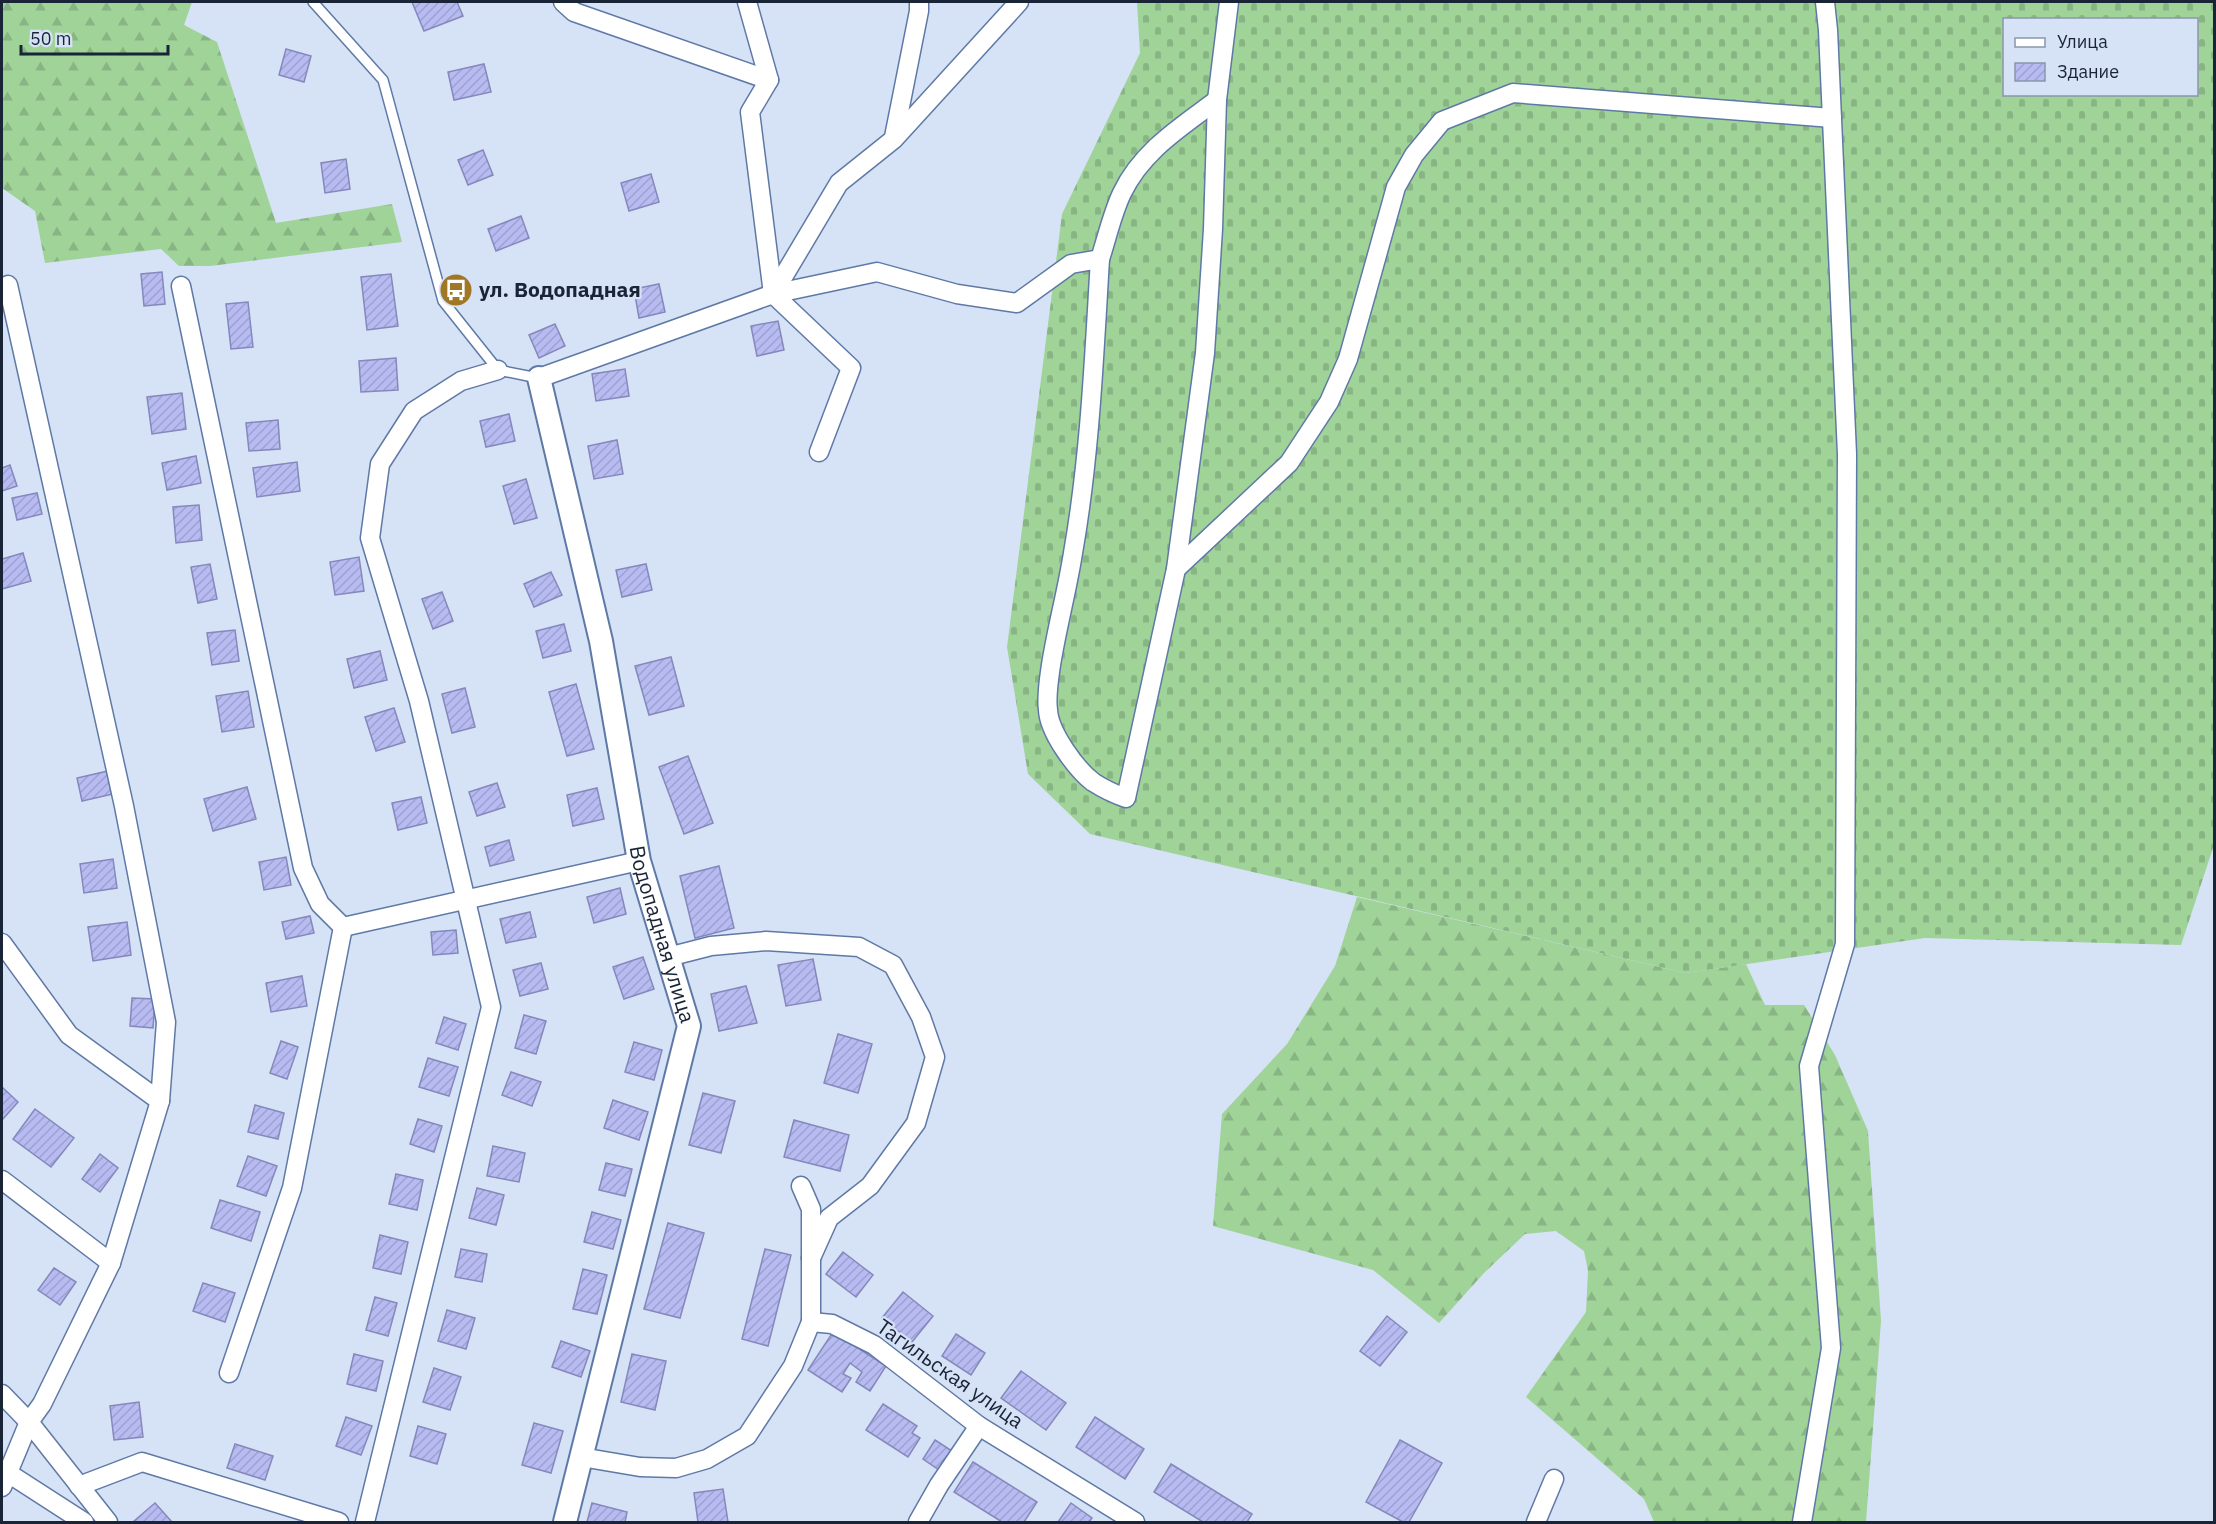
<svg xmlns="http://www.w3.org/2000/svg" width="2216" height="1524" font-family="'IBM Plex Sans',sans-serif">
	<style>
		.forest { fill: url(#forest-firs) }
		.cemetery { fill: url(#cemetery-stones); fill-rule: evenodd }
		.building { fill: url(#building-hatch); stroke: #8488bb; stroke-width: 1.5 }
		.lines { fill: none; stroke-linecap: round; stroke-linejoin: round }
		.service-casing { stroke: #5f79a6; stroke-width: 12 }
		.minor-casing { stroke: #5f79a6; stroke-width: 21 }
		.tertiary-casing { stroke: #5f79a6; stroke-width: 26 }
		.service { stroke: #fff; stroke-width: 9 }
		.minor { stroke: #fff; stroke-width: 18 }
		.tertiary { stroke: #fff; stroke-width: 22 }
		.labels { text-anchor: middle; stroke-width: 4.5; stroke-linejoin: round; paint-order: stroke }
		.poi-label { font-size: 21px; font-weight: bold; fill: #192437; stroke: #d6e2f6; text-anchor: start }
		.street-label { font-size: 21px; fill: #192437; stroke: #d6e2f6 }
	</style>
	<defs>
		<pattern id="forest-firs" width="22" height="20" patternUnits="userSpaceOnUse" patternTransform="scale(1.5)"><rect width="22" height="20" fill="#a0d398"/><path d="M5 1l3.5 6h-7zM16 11l3.5 6h-7z" fill="#89b584"/></pattern>
		<pattern id="cemetery-stones" width="16" height="16" patternUnits="userSpaceOnUse" patternTransform="scale(1.5)"><rect width="16" height="16" fill="#a0d398"/><path d="M2 7V4a2 2 0 0 1 4 0v3zM10 15v-3a2 2 0 0 1 4 0v3z" fill="#89b584"/></pattern>
		<pattern id="building-hatch" width="6" height="6" patternUnits="userSpaceOnUse" patternTransform="scale(1.5)"><rect width="6" height="6" fill="#b7bbf2"/><path d="M-1 1l2-2M0 6l6-6M5 7l2-2" fill="none" stroke="#9da1d0"/></pattern>
	</defs>
	<rect width="100%" height="100%" fill="#d6e2f6"/>
	<!-- forest -->
	<g class="forest">
		<polygon points="2,2 192,2 184,25 217,42 276,223 392,204 402,242 210,266 179,266 161,249 45,263 35,211 2,188"/>
		<polygon points="1357,897 1686,973 1746,964 1765,1005 1804,1005 1835,1055 1868,1131 1881,1321 1866,1522 1654,1522 1644,1499 1526,1397 1586,1312 1588,1271 1584,1251 1556,1231 1525,1234 1484,1273 1439,1323 1373,1270 1213,1226 1222,1114 1287,1044 1335,966"/>
	</g>
	<!-- cemetery -->
	<path class="cemetery" d="M1137 2H2214V845L2181 945 1925 938 1686 973 1090 834 1028 774 1007 647 1062 214 1140 53ZM2004 20H2196V94H2004Z"/>
	<!-- building -->
	<g class="building">
		<polygon points="412,2 457,2 463,16 424,31"/>
		<polygon points="286,49 311,56 304,82 279,75"/>
		<polygon points="484,64 491,92 454,100 448,72"/>
		<polygon points="483,150 493,175 468,185 458,160"/>
		<polygon points="346,159 350,189 325,193 321,163"/>
		<polygon points="651,174 659,202 629,211 621,183"/>
		<polygon points="521,216 529,238 496,251 488,229"/>
		<polygon points="162,272 165,304 144,306 141,274"/>
		<polygon points="391,274 398,326 367,330 361,277"/>
		<polygon points="659,284 665,312 639,318 634,289"/>
		<polygon points="248,302 253,347 231,349 226,304"/>
		<polygon points="778,321 784,350 757,356 751,326"/>
		<polygon points="555,324 565,346 539,358 529,335"/>
		<polygon points="396,358 398,390 361,392 359,361"/>
		<polygon points="625,369 629,396 596,401 592,374"/>
		<polygon points="182,393 186,429 152,434 147,397"/>
		<polygon points="509,414 515,441 486,447 480,421"/>
		<polygon points="278,420 280,449 249,451 246,423"/>
		<polygon points="617,440 623,474 594,479 588,446"/>
		<polygon points="196,456 201,483 167,490 162,463"/>
		<polygon points="297,462 300,491 257,497 253,468"/>
		<polygon points="10,465 17,486 2,491 2,468"/>
		<polygon points="526,479 537,518 514,524 503,486"/>
		<polygon points="37,493 42,514 17,520 12,498"/>
		<polygon points="199,505 202,540 176,543 173,507"/>
		<polygon points="23,553 31,581 2,589 2,559"/>
		<polygon points="359,557 364,591 335,595 330,562"/>
		<polygon points="210,564 217,599 198,603 191,567"/>
		<polygon points="646,564 652,590 622,597 616,570"/>
		<polygon points="551,572 562,595 534,607 524,584"/>
		<polygon points="442,592 453,621 433,629 422,599"/>
		<polygon points="564,624 571,651 543,658 536,631"/>
		<polygon points="235,630 239,661 212,665 207,633"/>
		<polygon points="380,651 387,680 354,688 347,659"/>
		<polygon points="671,657 684,706 649,715 635,666"/>
		<polygon points="576,684 594,749 567,756 549,692"/>
		<polygon points="465,688 475,727 452,733 442,694"/>
		<polygon points="248,691 254,727 222,732 216,696"/>
		<polygon points="394,708 405,742 376,751 365,717"/>
		<polygon points="688,756 713,823 684,834 659,767"/>
		<polygon points="108,771 113,794 82,801 77,778"/>
		<polygon points="497,783 505,807 477,816 469,792"/>
		<polygon points="247,787 256,819 213,831 204,799"/>
		<polygon points="597,788 604,819 573,826 567,795"/>
		<polygon points="421,797 427,823 398,830 392,803"/>
		<polygon points="509,840 514,860 490,866 485,847"/>
		<polygon points="286,857 291,885 264,890 259,862"/>
		<polygon points="113,859 117,888 84,893 80,864"/>
		<polygon points="719,866 734,928 695,938 680,876"/>
		<polygon points="620,888 626,914 594,923 587,897"/>
		<polygon points="530,912 536,937 506,943 500,919"/>
		<polygon points="310,916 314,933 286,939 282,922"/>
		<polygon points="127,922 131,955 93,961 88,927"/>
		<polygon points="456,930 458,953 433,955 431,932"/>
		<polygon points="643,957 654,989 624,999 613,967"/>
		<polygon points="813,959 821,1000 786,1006 778,965"/>
		<polygon points="541,963 548,989 520,996 513,970"/>
		<polygon points="302,976 307,1006 271,1012 266,983"/>
		<polygon points="746,986 757,1023 719,1031 711,994"/>
		<polygon points="132,998 155,999 153,1028 130,1026"/>
		<polygon points="524,1015 546,1021 536,1054 515,1048"/>
		<polygon points="444,1017 466,1024 458,1050 436,1043"/>
		<polygon points="838,1034 872,1044 858,1093 824,1083"/>
		<polygon points="281,1041 298,1047 287,1079 270,1073"/>
		<polygon points="634,1042 662,1050 654,1080 625,1072"/>
		<polygon points="428,1058 458,1067 449,1096 419,1087"/>
		<polygon points="511,1072 541,1082 532,1106 502,1095"/>
		<polygon points="2,1087 18,1102 2,1120"/>
		<polygon points="703,1093 735,1101 721,1153 689,1145"/>
		<polygon points="613,1100 648,1112 639,1140 604,1128"/>
		<polygon points="255,1105 284,1113 278,1139 248,1132"/>
		<polygon points="35,1109 74,1138 51,1167 13,1139"/>
		<polygon points="418,1119 442,1126 434,1152 410,1144"/>
		<polygon points="794,1120 849,1135 840,1171 784,1157"/>
		<polygon points="493,1146 525,1153 519,1182 487,1176"/>
		<polygon points="100,1154 118,1168 100,1192 82,1179"/>
		<polygon points="248,1156 277,1166 266,1196 237,1186"/>
		<polygon points="606,1163 632,1169 625,1196 599,1190"/>
		<polygon points="396,1174 423,1180 417,1210 389,1204"/>
		<polygon points="477,1188 504,1195 496,1225 469,1218"/>
		<polygon points="220,1200 260,1212 251,1241 211,1228"/>
		<polygon points="592,1212 621,1220 613,1249 584,1242"/>
		<polygon points="668,1223 704,1233 680,1318 644,1309"/>
		<polygon points="380,1235 408,1242 401,1274 373,1268"/>
		<polygon points="461,1249 487,1254 482,1282 455,1277"/>
		<polygon points="765,1249 791,1255 768,1346 742,1339"/>
		<polygon points="843,1252 873,1275 856,1297 826,1274"/>
		<polygon points="54,1268 76,1282 60,1305 38,1290"/>
		<polygon points="583,1269 607,1275 597,1314 573,1309"/>
		<polygon points="203,1283 235,1293 225,1322 193,1311"/>
		<polygon points="903,1292 933,1316 912,1342 882,1318"/>
		<polygon points="375,1297 397,1303 388,1336 366,1330"/>
		<polygon points="447,1310 475,1318 466,1349 438,1341"/>
		<polygon points="1387,1316 1407,1332 1380,1366 1360,1351"/>
		<polygon points="833,1332 886,1366 870,1391 856,1382 862,1372 850,1363 843,1374 851,1378 842,1392 808,1370"/>
		<polygon points="956,1334 985,1353 971,1375 942,1356"/>
		<polygon points="561,1341 590,1351 581,1377 552,1367"/>
		<polygon points="354,1354 383,1361 376,1391 347,1384"/>
		<polygon points="632,1354 666,1361 655,1410 621,1402"/>
		<polygon points="434,1368 461,1377 450,1410 423,1402"/>
		<polygon points="1021,1371 1066,1403 1046,1430 1001,1398"/>
		<polygon points="139,1402 143,1437 114,1440 110,1406"/>
		<polygon points="883,1404 917,1426 912,1433 920,1438 908,1457 866,1430"/>
		<polygon points="346,1417 372,1426 361,1455 336,1446"/>
		<polygon points="1095,1417 1144,1449 1125,1479 1076,1447"/>
		<polygon points="534,1423 563,1431 551,1473 522,1465"/>
		<polygon points="418,1426 446,1434 437,1464 410,1456"/>
		<polygon points="935,1440 955,1453 942,1472 923,1459"/>
		<polygon points="1400,1440 1442,1463 1409,1522 1403,1522 1366,1502"/>
		<polygon points="235,1444 273,1456 265,1480 227,1468"/>
		<polygon points="973,1462 1037,1502 1024,1522 1002,1522 954,1492"/>
		<polygon points="1171,1464 1252,1514 1247,1522 1203,1522 1154,1492"/>
		<polygon points="723,1489 728,1522 698,1522 694,1493"/>
		<polygon points="155,1503 172,1522 133,1522"/>
		<polygon points="592,1503 627,1512 625,1522 587,1522"/>
		<polygon points="1071,1503 1092,1518 1089,1522 1058,1522"/>
	</g>
	<g class="lines">
		<defs>
			<polyline id="service" points="313,2 383,80 443,301 498,370 538,378"/>
			<g id="minor">
				<polyline points="563,2 574,12 769,80"/>
				<polyline points="747,2 769,80 750,112 773,294"/>
				<polyline points="894,137 919,11 919,2"/>
				<path d="M1100 259C1107 238 1112 214 1122 193 1142 151 1181 127 1217 100"/>
				<polyline points="181,286 303,868 320,904 343,927 639,861"/>
				<polyline points="539,378 773,294 839,183 894,139 1019,2"/>
				<path d="M819 452 851 368 773 294 877 272 957 294 1017 303 1071 264 1100 259C1094 358 1090 456 1073 553 1067 591 1057 627 1051 665 1049 679 1046 696 1048 710 1049 732 1076 769 1093 782 1104 789 1114 794 1126 798L1176 569 1205 353 1213 229 1217 100 1229 2"/>
				<polyline points="1176,569 1289,463 1329,402 1348,359 1396,187 1414,155 1442,121 1513,93 1832,118"/>
				<polyline points="2,943 69,1035 160,1101"/>
				<polyline points="668,957 711,946 766,941 859,947 893,965 921,1017 935,1057 916,1123 870,1186 829,1218 811,1258"/>
				<polyline points="2,1180 111,1263"/>
				<polyline points="801,1186 811,1209 811,1322"/>
				<polyline points="229,1373 292,1188 343,927"/>
				<polyline points="2,1394 29,1422 108,1522"/>
				<polyline points="581,1457 640,1467 676,1468 707,1459 747,1436 793,1366 811,1322 832,1324 874,1345 979,1426 1135,1522"/>
				<polyline points="2,1473 8,1473 84,1522"/>
				<polyline points="79,1486 142,1462 339,1522"/>
				<polyline points="2,1487 29,1422 42,1404 111,1263 160,1101 166,1022 124,806 8,285"/>
				<polyline points="365,1522 491,1007 419,701 370,538 380,464 414,411 461,381 498,370"/>
				<polyline points="918,1522 939,1485 979,1426"/>
				<polyline points="1536,1522 1554,1479"/>
				<polyline points="1802,1522 1831,1348 1809,1066 1845,944 1847,454 1828,30 1825,2"/>
			</g>
			<g id="tertiary">
				<path id="s1" d="M539 378 601 641 639 861 689 1026 565 1522"/>
			</g>
		</defs>
		<!-- service casing -->
		<use href="#service" class="service-casing"/>
		<!-- minor casing -->
		<use href="#minor" class="minor-casing"/>
		<!-- tertiary casing -->
		<use href="#tertiary" class="tertiary-casing"/>
		<!-- service -->
		<use href="#service" class="service"/>
		<!-- minor -->
		<use href="#minor" class="minor"/>
		<!-- tertiary -->
		<use href="#tertiary" class="tertiary"/>
	</g>
	<!-- icons -->
	<defs>
		<symbol id="bus-disc" viewBox="-11 -11 22 22"><circle r="9.5" fill="#9f7725" stroke="#d6e2f6"/><path d="M-5-6H5V4H4V6H2V4H-2V6H-4V4H-5ZM-3.5-4V0h7V-4ZM-3.5 1.2v1.5H-2V1.2ZM2 1.2v1.5H3.5V1.2Z" fill="#fff"/></symbol>
	</defs>
	<g fill-rule="evenodd">
		<use href="#bus-disc" x="437" y="271" width="38" height="38"/>
	</g>
	<g class="labels">
		<!-- poi labels -->
		<g class="poi-label">
			<text x="479" y="297">ул. Водопадная</text>
		</g>
		<!-- street labels -->
		<g class="street-label">
			<text dy="7" stroke="none"><textPath href="#s1" startOffset="570">Водопадная улица</textPath></text>
			<text transform="translate(950 1374) rotate(35)" y="7">Тагильская улица</text>
		</g>
	</g>
	<!-- border -->
	<rect width="2216" height="1524" fill="none" stroke="#192437" stroke-width="6"/>
	<!-- legend -->
	<rect x="2003" y="18" width="195" height="78" fill="#d6e2f6" stroke="#8a96aa" stroke-width="1.5"/>
	<rect x="2015" y="38" width="30" height="9" fill="#ffffff" stroke="#8a96aa" stroke-width="1.5"/>
	<text x="2057" y="48" font-size="18" fill="#192437">Улица</text>
	<rect x="2015" y="63" width="30" height="18" fill="url(#building-hatch)" stroke="#8a96aa" stroke-width="1.5"/>
	<text x="2057" y="78" font-size="18" fill="#192437">Здание</text>
	<!-- scale -->
	<path d="M21 45v9h147v-9" fill="none" stroke="#192437" stroke-width="3"/>
	<text x="30" y="45" font-size="18" fill="#192437" stroke="#d6e2f6" stroke-width="4.5" paint-order="stroke">50 m</text>
</svg>
